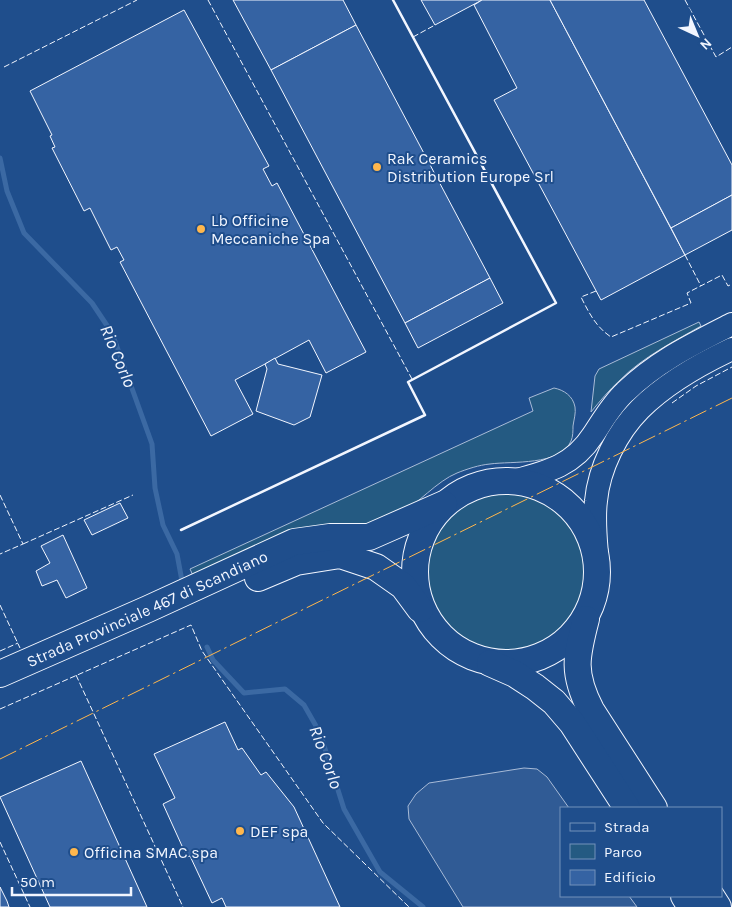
<svg xmlns="http://www.w3.org/2000/svg" width="732" height="907" font-family="Karla,sans-serif">
	<style>
		.green { fill: #245a82; stroke: #a8bbd7 }
		.parking { fill: #305b95; stroke: #a8bbd7 }
		.lines { fill: none; stroke-linecap: round; stroke-linejoin: round }
		.stream { stroke: #3b69a3; stroke-width: 5 }
		.building { fill: #3563a3; stroke: #f2f6ff }
		.major-casing { stroke: #f2f6ff; stroke-width: 24 }
		.highway-casing { stroke: #f2f6ff; stroke-width: 28 }
		.major { stroke: #1f4e8c; stroke-width: 22 }
		.highway { stroke: #1f4e8c; stroke-width: 26 }
		.fence { stroke: #f2f6ff; stroke-width: 1; stroke-dasharray: 6 2.5; stroke-linecap: butt }
		.wall { stroke: #f2f6ff; stroke-width: 2.5 }
		.power { stroke: #ffb74d; stroke-width: 1; stroke-dasharray: 18 4 2.5 4; stroke-linecap: butt }
		.poi-dot { fill: #ffb74d; stroke: #1f4e8c; stroke-width: 2 }
		.labels { text-anchor: middle; stroke-width: 4; stroke-linejoin: round; paint-order: stroke }
		.poi-label { font-size: 16px; fill: #f2f6ff; stroke: #1f4e8c; text-anchor: start }
		.street-label { font-size: 16px; fill: #f2f6ff; stroke: #1f4e8c }
		.water-label { font-size: 18px; font-style: italic; fill: #f2f6ff; stroke: #1f4e8c }
	</style>
	<rect width="100%" height="100%" fill="#1f4e8c"/>
	<!-- green -->
	<g class="green">
		<path d="M699 322 701 326C673 342 643 357 620 380 609 390 600 401 591 412L595 376 599 369Z"/>
		<path d="M554 388C564 390 573 396 575 407 576 413 574 419 573 426 573 430 573 437 571 441 561 466 511 461 490 464 479 465 467 469 457 473 437 481 418 504 398 515L195 580 190 569 533 411 529 398Z"/>
		<circle cx="505" cy="571" r="80"/>
	</g>
	<!-- parking -->
	<polygon class="parking" points="524,768 537,769 547,777 569,808 561,808 561,896 629,896 637,907 463,907 409,819 408,806 416,794 429,783"/>
	<g class="lines">
		<!-- stream -->
		<g class="stream">
			<polyline points="0,158 7,191 24,233 92,303 112,333 152,444 155,488 163,525 177,554 182,581"/>
			<polyline points="207,647 213,660 244,693 285,689 304,705 320,733 344,809 380,872 423,907"/>
		</g>
	</g>
	<!-- building -->
	<g class="building">
		<polygon points="233,0 343,0 356,25 271,70"/>
		<polygon points="421,0 482,0 435,25"/>
		<polygon points="482,0 550,0 685,255 601,300 494,100 517,88 474,5"/>
		<polygon points="550,0 644,0 732,165 732,195 671,228"/>
		<polygon points="184,10 269,166 263,169 272,186 277,183 366,352 326,373 309,340 265,364 235,380 253,414 211,436 120,262 124,260 117,247 111,250 90,208 84,211 52,148 55,147 50,136 52,135 30,91"/>
		<polygon points="356,25 490,278 405,323 271,70"/>
		<polygon points="732,195 732,230 685,255 671,228"/>
		<polygon points="490,278 503,303 418,348 405,323"/>
		<polygon points="275,358 278,364 322,375 310,417 294,425 256,411 267,369 265,364"/>
		<polygon points="120,503 128,518 92,535 84,520"/>
		<polygon points="63,535 87,588 66,598 57,580 42,586 36,571 50,563 41,546"/>
		<polygon points="225,722 238,750 242,748 261,775 266,772 294,807 340,907 226,907 222,898 212,903 190,856 187,857 163,804 175,798 154,754"/>
		<polygon points="81,761 147,907 50,907 0,797"/>
		<polygon points="0,887 7,901 9,907 0,907"/>
	</g>
	<g class="lines">
		<defs>
			<g id="major">
				<path d="M513 481C547 472 573 466 593 435 603 420 612 404 625 392 657 361 693 344 732 324"/>
				<path d="M598 569C597 547 593 523 596 501 599 468 617 432 640 409 665 384 700 364 732 349"/>
			</g>
			<g id="highway">
				<circle cx="506" cy="572" r="91"/>
				<polyline points="258,578 296,562 340,555 376,567 403,586 420,609"/>
				<path d="M586 619C576 657 572 673 591 710L654 808"/>
				<polyline points="490,663 515,674 535,687 554,702 572,723 627,808"/>
				<path id="s1" d="M0 674 148 609 294 542 330 537H369L444 504"/>
				<polyline points="684,896 691,907"/>
				<polyline points="711,896 718,907"/>
			</g>
		</defs>
		<!-- major casing -->
		<use href="#major" class="major-casing"/>
		<!-- highway casing -->
		<use href="#highway" class="highway-casing"/>
		<!-- major -->
		<use href="#major" class="major"/>
		<!-- highway -->
		<use href="#highway" class="highway"/>
		<!-- fence -->
		<g class="fence">
			<polyline points="208,0 412,379"/>
			<polyline points="685,0 716,57 732,47"/>
			<polyline points="413,37 435,25"/>
			<polyline points="4,67 137,0"/>
			<polyline points="685,255 701,286"/>
			<path d="M596 291 581 297C589 313 596 327 611 337L691 303 687 293 722 275 728 286 732 284"/>
			<polyline points="672,403 696,386 732,367"/>
			<polyline points="0,495 23,544 0,554"/>
			<polyline points="23,544 133,495"/>
			<polyline points="0,605 20,648"/>
			<polyline points="0,651 18,643"/>
			<polyline points="76,675 183,907"/>
			<polyline points="0,709 191,625 202,651 323,823 409,907"/>
			<polyline points="0,842 30,907"/>
		</g>
		<!-- wall -->
		<polyline class="wall" points="181,530 425,415 408,382 556,303 393,0"/>
		<!-- power -->
		<polyline class="power" points="0,759 732,398"/>
	</g>
	<!-- markers -->
	<g class="poi-dot">
		<circle cx="377" cy="167" r="5"/>
		<circle cx="201" cy="229" r="5"/>
		<circle cx="240" cy="831" r="5"/>
		<circle cx="74" cy="852" r="5"/>
	</g>
	<g class="labels">
		<!-- poi labels -->
		<g class="poi-label">
			<text x="387" y="164">Rak Ceramics<tspan x="387" dy="18">Distribution Europe Srl</tspan></text>
			<text x="211" y="226">Lb Officine<tspan x="211" dy="18">Meccaniche Spa</tspan></text>
			<text x="250" y="837">DEF spa</text>
			<text x="84" y="858">Officina SMAC spa</text>
		</g>
		<!-- street labels -->
		<g class="street-label">
			<text dy="6" stroke="none"><textPath href="#s1" startOffset="161">Strada Provinciale 467 di Scandiano</textPath></text>
		</g>
		<!-- water labels -->
		<g class="water-label">
			<text transform="translate(118 356) rotate(67)" y="6">Rio Corlo</text>
			<text transform="translate(326 757) rotate(70)" y="6">Rio Corlo</text>
		</g>
	</g>
	<!-- legend -->
	<rect x="560" y="807" width="162" height="90" fill="#1f4e8c" stroke="#7391ba"/>
	<rect x="570" y="823" width="25" height="8" fill="#1f4e8c" stroke="#7391ba"/>
	<text x="604" y="832" font-size="15" fill="#f2f6ff">Strada</text>
	<rect x="570" y="844" width="25" height="15" fill="#245a82" stroke="#7391ba"/>
	<text x="604" y="857" font-size="15" fill="#f2f6ff">Parco</text>
	<rect x="570" y="870" width="25" height="15" fill="#3563a3" stroke="#7391ba"/>
	<text x="604" y="882" font-size="15" fill="#f2f6ff">Edificio</text>
	<!-- north arrow -->
	<g transform="translate(697 35) rotate(136)" stroke="#1f4e8c" stroke-width="4" paint-order="stroke">
	<path d="M0-4L9 19L0 12L-9 19Z" fill="#f2f6ff"/>
	<text y="-8" font-size="14" font-weight="bold" text-anchor="middle" fill="#f2f6ff">N</text>
	</g>
	<!-- scale -->
	<path d="M12 887v8h119v-8" fill="none" stroke="#f2f6ff" stroke-width="2.5"/>
	<text x="20" y="887" font-size="15" fill="#f2f6ff" stroke="#1f4e8c" stroke-width="4" paint-order="stroke">50 m</text>
</svg>
